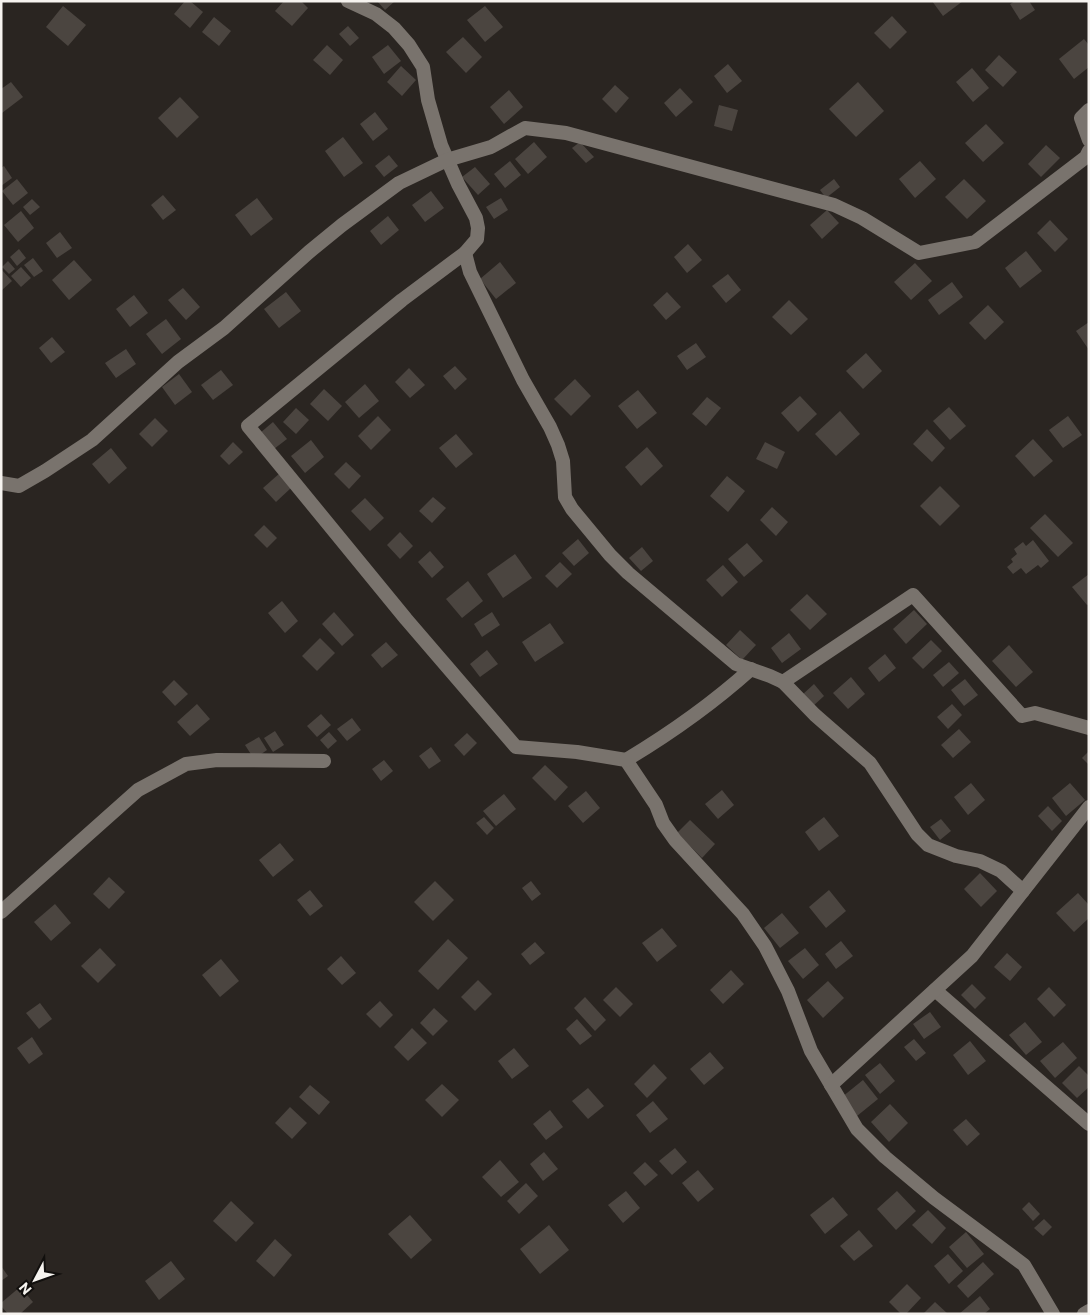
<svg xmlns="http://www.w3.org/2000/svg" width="1090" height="1315" font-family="Commissioner,sans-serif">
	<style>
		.building { fill: #4b4540 }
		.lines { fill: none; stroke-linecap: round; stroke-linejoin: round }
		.minor { stroke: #79736d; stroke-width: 14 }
	</style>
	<rect width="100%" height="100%" fill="#2a2521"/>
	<!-- building -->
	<g class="building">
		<polygon points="185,1 190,1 203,12 190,28 174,14"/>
		<polygon points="284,1 301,1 308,8 292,26 275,11"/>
		<polygon points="377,1 395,1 385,10"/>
		<polygon points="932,1 963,1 943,16"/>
		<polygon points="1015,1 1029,1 1035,10 1020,20 1010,4"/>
		<polygon points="63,6 86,25 68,46 46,27"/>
		<polygon points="485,6 503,27 485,42 467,20"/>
		<polygon points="892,16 907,32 890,49 874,33"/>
		<polygon points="214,17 231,31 219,46 202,32"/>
		<polygon points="348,26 359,38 350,46 339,34"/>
		<polygon points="463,37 482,57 466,73 446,52"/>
		<polygon points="1084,39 1089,45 1089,67 1074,79 1059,59"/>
		<polygon points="327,45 343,60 330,75 313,60"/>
		<polygon points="388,45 401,61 384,74 372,57"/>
		<polygon points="999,55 1017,72 1003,87 985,70"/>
		<polygon points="728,64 742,81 727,93 714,76"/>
		<polygon points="401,66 416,80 402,96 387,82"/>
		<polygon points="972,68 989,88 973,102 956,82"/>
		<polygon points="11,82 23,97 2,113 1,89"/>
		<polygon points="858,82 884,111 856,137 829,109"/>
		<polygon points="615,85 629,98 616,113 602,99"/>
		<polygon points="680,88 693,102 676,117 664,103"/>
		<polygon points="509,90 523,107 504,124 490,107"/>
		<polygon points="180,97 199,117 177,138 158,118"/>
		<polygon points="719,105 738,110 732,131 714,126"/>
		<polygon points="375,112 388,129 373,141 360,124"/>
		<polygon points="986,124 1004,143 983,162 965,143"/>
		<polygon points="343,137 363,163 344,177 325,151"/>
		<polygon points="534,142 547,157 528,174 515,159"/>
		<polygon points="580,142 594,157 586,163 572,148"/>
		<polygon points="1046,145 1060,158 1041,177 1028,164"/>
		<polygon points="389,155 398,166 384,177 375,166"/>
		<polygon points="510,161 521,175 505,188 494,174"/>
		<polygon points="920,161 936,179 915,198 899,179"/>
		<polygon points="4,166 12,178 1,186 1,168"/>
		<polygon points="475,167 490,184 478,195 462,177"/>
		<polygon points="17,179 28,193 13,205 2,191"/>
		<polygon points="834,179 840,187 826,198 820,190"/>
		<polygon points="964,179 986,201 967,219 945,197"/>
		<polygon points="431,191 444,208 425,222 412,205"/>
		<polygon points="163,195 176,210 163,220 151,205"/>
		<polygon points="257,198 273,219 251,236 235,215"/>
		<polygon points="501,198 508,210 494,219 486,207"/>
		<polygon points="32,199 40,207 30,215 23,207"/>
		<polygon points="827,210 839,223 822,239 810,225"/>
		<polygon points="21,211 34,228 18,242 4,225"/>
		<polygon points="388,216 399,230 381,245 370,231"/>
		<polygon points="1050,220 1068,239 1055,252 1037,233"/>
		<polygon points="60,232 72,248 57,258 46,243"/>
		<polygon points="688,244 702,260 687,273 674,257"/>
		<polygon points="19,249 26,258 17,266 10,257"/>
		<polygon points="1026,251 1042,271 1020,288 1005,268"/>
		<polygon points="33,258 43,271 34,277 24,265"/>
		<polygon points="74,260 92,280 69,300 52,280"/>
		<polygon points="8,261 15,269 9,274 2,267"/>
		<polygon points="500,262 516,283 496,299 480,279"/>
		<polygon points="915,263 932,281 911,300 894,282"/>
		<polygon points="21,267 31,278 21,287 11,276"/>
		<polygon points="1,269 12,281 1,291"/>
		<polygon points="728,274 741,290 726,303 712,286"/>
		<polygon points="952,282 963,297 939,315 928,300"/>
		<polygon points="183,288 200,307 186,320 168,300"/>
		<polygon points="286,292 301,311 279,328 264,309"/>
		<polygon points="667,292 681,307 666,320 653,305"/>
		<polygon points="134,295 148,313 130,327 116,309"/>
		<polygon points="789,300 808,319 791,335 772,317"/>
		<polygon points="988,305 1004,322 985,340 969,323"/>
		<polygon points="166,319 181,339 162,354 146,334"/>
		<polygon points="1089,322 1089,350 1076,331"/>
		<polygon points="52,337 65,352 51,363 39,348"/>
		<polygon points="696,343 706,357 687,370 677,356"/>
		<polygon points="126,349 136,364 116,378 105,363"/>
		<polygon points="866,353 882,371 863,389 846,371"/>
		<polygon points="455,366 467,379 455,390 443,376"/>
		<polygon points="409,368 425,385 410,398 395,382"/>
		<polygon points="221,370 233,385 213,400 201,385"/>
		<polygon points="179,374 192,392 175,405 162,387"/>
		<polygon points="575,379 591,396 571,416 554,399"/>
		<polygon points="365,384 379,401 359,418 345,402"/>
		<polygon points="324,389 342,406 328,421 310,404"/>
		<polygon points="638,390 657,413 637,429 618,406"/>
		<polygon points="800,396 817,414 798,432 781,413"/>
		<polygon points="707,397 721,408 706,426 692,414"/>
		<polygon points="949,407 966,426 950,440 933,421"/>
		<polygon points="296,408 309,420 296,434 283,422"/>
		<polygon points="840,411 860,434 836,456 815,434"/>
		<polygon points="378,416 391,430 371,450 358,436"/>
		<polygon points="1068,416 1082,435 1063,448 1049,430"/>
		<polygon points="155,418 168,431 152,447 139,434"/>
		<polygon points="273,422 287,439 274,449 260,433"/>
		<polygon points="927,429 945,448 932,462 913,444"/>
		<polygon points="456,434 473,454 456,468 439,448"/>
		<polygon points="1033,439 1053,461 1034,477 1015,456"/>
		<polygon points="311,440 324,457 305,473 291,456"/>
		<polygon points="233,442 243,452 229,465 220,456"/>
		<polygon points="765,442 785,452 777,469 756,459"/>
		<polygon points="647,447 663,466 641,486 625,467"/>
		<polygon points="111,448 127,468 109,484 92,464"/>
		<polygon points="346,462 361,476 349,489 334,474"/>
		<polygon points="280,473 292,487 276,502 263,488"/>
		<polygon points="727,476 745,491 728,512 710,496"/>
		<polygon points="940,486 960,506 940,526 920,506"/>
		<polygon points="433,497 446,508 432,523 419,511"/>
		<polygon points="365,498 384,518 370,531 351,511"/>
		<polygon points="772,507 788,522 776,536 760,520"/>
		<polygon points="1045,514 1073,543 1058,557 1030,528"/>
		<polygon points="264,525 277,538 267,548 254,535"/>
		<polygon points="400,532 413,546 400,559 387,545"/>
		<polygon points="578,539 589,553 574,566 562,553"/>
		<polygon points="1033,540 1049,561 1041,568 1038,565 1026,574 1021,568 1013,574 1007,567 1013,562 1011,559 1017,554 1014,549 1023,542 1026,546"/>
		<polygon points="747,543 763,561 744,577 728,559"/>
		<polygon points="642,547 653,561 641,571 629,558"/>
		<polygon points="430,551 444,567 432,578 418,562"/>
		<polygon points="515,554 532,578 503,598 487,574"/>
		<polygon points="560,562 572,574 557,588 545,576"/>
		<polygon points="723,565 738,582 722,597 706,580"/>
		<polygon points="1089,574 1089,604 1087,605 1072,587"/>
		<polygon points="468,581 483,601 462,618 446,599"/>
		<polygon points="807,594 827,614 810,630 790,610"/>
		<polygon points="282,601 298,621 285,633 268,613"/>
		<polygon points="914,610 927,624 906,644 893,629"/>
		<polygon points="334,612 354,635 342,646 322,624"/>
		<polygon points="492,612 500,625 482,637 474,624"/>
		<polygon points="550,623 564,643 535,662 522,642"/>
		<polygon points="740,630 756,645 742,660 726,645"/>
		<polygon points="789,633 801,649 782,663 771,648"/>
		<polygon points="320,638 335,653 317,671 302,656"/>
		<polygon points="931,640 942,651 923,669 912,658"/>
		<polygon points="386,642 398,655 382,668 371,655"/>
		<polygon points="1009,645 1033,672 1016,687 992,661"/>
		<polygon points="487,650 498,664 480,677 470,664"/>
		<polygon points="885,654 896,668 879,682 868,668"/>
		<polygon points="949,662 959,673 943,687 933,675"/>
		<polygon points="851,677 865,694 848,709 833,693"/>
		<polygon points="965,679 978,695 964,706 951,690"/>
		<polygon points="174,680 188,694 175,706 162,692"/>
		<polygon points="814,684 824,696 812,707 802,695"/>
		<polygon points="197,704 210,719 190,736 177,722"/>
		<polygon points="952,704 962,715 948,729 937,717"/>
		<polygon points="321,714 331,725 317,737 307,726"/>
		<polygon points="352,718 361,730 347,741 337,729"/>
		<polygon points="959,729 971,742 953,758 941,745"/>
		<polygon points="275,731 284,745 273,752 264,738"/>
		<polygon points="329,732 337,741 328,749 320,740"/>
		<polygon points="467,733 477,743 464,756 454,745"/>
		<polygon points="259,737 267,750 254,759 245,745"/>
		<polygon points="431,747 441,761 429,769 419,756"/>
		<polygon points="1089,751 1089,765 1082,758"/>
		<polygon points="384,760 393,771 381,781 372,769"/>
		<polygon points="545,765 568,787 555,801 532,778"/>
		<polygon points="971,783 985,800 968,815 954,797"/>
		<polygon points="1070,783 1085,800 1066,816 1052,798"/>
		<polygon points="722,790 734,805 718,819 705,804"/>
		<polygon points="586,791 600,808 583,823 568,806"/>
		<polygon points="504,794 516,809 496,826 483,811"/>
		<polygon points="1048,806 1062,821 1052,831 1038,816"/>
		<polygon points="484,817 494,828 487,835 476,823"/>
		<polygon points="824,817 839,836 819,851 805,832"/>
		<polygon points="941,819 951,831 940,840 930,827"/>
		<polygon points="690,820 715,844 702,858 677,833"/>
		<polygon points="280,843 294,860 273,877 259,860"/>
		<polygon points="980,873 997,891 981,907 964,889"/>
		<polygon points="109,877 125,892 109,909 93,894"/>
		<polygon points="435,881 454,900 433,921 414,902"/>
		<polygon points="531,881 541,894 532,901 522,888"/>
		<polygon points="310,890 323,906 310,916 297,900"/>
		<polygon points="829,890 846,911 826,928 809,907"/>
		<polygon points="1078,893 1089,905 1089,918 1074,932 1056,913"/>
		<polygon points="55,904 71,923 51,941 34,922"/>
		<polygon points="782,913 799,933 780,948 764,928"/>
		<polygon points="662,928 677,946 657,962 642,943"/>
		<polygon points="448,939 468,958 438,990 418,971"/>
		<polygon points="841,941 853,956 836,969 825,954"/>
		<polygon points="535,942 545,953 530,965 521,954"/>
		<polygon points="100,948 116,965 98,983 81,966"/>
		<polygon points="805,948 819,965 803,979 788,961"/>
		<polygon points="1007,953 1022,967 1010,981 994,967"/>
		<polygon points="341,956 356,973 342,985 327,969"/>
		<polygon points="221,959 239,981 220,997 202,975"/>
		<polygon points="731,970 744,984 723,1004 710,990"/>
		<polygon points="478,980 492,994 475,1011 461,997"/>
		<polygon points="828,981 844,998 823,1018 807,1000"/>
		<polygon points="972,984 986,998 975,1009 961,995"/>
		<polygon points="616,987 633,1004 620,1017 603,1000"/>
		<polygon points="1049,987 1066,1005 1054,1017 1037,999"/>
		<polygon points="585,997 606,1020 595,1031 574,1008"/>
		<polygon points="380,1001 393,1015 380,1028 366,1014"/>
		<polygon points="40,1003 52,1019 39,1029 26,1013"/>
		<polygon points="434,1008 448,1021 433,1036 420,1023"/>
		<polygon points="930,1012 941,1027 924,1039 913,1024"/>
		<polygon points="577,1019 592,1036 580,1045 566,1029"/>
		<polygon points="1025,1022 1042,1042 1026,1055 1009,1035"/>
		<polygon points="412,1028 427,1043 408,1061 394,1047"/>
		<polygon points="32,1037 43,1054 29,1064 17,1048"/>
		<polygon points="914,1039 926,1053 916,1061 904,1047"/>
		<polygon points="970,1041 986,1061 968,1075 953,1055"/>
		<polygon points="1063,1042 1077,1058 1055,1078 1040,1061"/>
		<polygon points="514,1048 529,1066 512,1079 498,1061"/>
		<polygon points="710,1052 724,1068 704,1085 690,1069"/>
		<polygon points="880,1063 895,1081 880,1094 865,1075"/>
		<polygon points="654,1064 667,1078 647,1098 634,1084"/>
		<polygon points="1079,1066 1089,1076 1089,1087 1077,1098 1062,1083"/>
		<polygon points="863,1080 878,1099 857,1116 842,1097"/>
		<polygon points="442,1084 459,1100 442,1117 425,1100"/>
		<polygon points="310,1085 330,1102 319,1115 299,1097"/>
		<polygon points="588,1088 604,1106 588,1119 572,1101"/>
		<polygon points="653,1101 668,1119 650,1133 636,1115"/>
		<polygon points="890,1104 908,1123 889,1142 871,1122"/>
		<polygon points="290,1107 307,1123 292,1139 275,1123"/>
		<polygon points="550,1110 563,1127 546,1140 533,1124"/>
		<polygon points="966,1119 980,1134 967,1146 953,1130"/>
		<polygon points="675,1148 687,1162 672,1175 659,1161"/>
		<polygon points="544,1152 558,1169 543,1181 530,1164"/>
		<polygon points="500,1160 519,1182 501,1197 482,1177"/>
		<polygon points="645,1162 658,1175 645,1186 633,1173"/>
		<polygon points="698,1170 714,1189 698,1202 682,1183"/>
		<polygon points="526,1183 538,1196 519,1214 507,1201"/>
		<polygon points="626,1191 640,1208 623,1223 608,1205"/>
		<polygon points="897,1191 916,1211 896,1230 877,1209"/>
		<polygon points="833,1197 848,1215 825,1234 810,1215"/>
		<polygon points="231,1201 254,1223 236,1242 213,1221"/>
		<polygon points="1029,1202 1040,1214 1033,1221 1022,1209"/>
		<polygon points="928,1210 946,1228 932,1244 912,1225"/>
		<polygon points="410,1215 432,1240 411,1259 388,1234"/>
		<polygon points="1044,1219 1052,1227 1043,1236 1034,1228"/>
		<polygon points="549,1225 569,1250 540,1274 520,1249"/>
		<polygon points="859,1230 873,1246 854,1261 840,1246"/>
		<polygon points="966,1232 984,1254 967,1268 949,1247"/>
		<polygon points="275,1239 292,1255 274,1277 256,1261"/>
		<polygon points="948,1254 963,1271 949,1284 934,1266"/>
		<polygon points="171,1261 185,1279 159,1300 145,1281"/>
		<polygon points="983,1262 994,1274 968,1298 957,1286"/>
		<polygon points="1,1266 8,1276 1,1281"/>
		<polygon points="907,1284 921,1298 906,1314 901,1314 889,1302"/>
		<polygon points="20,1287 33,1302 20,1314 8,1314 1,1306 1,1303"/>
		<polygon points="980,1296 990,1309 984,1314 959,1314"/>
		<polygon points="935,1302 948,1314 924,1313"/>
	</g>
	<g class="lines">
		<!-- minor -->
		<g class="minor">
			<polyline points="348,1 376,14 394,28 409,45 423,67 428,100 441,145 458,184 476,218 478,228 477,239 465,253 402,300 248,426 406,619 516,747 577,752 626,760 656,805 663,823 675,840 743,914 765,946 788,991 811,1051 857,1129 885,1157 934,1198 1024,1265 1053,1314"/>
			<polyline points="1089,110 1081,118 1089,140"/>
			<polyline points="465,253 470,272 523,380 550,427 558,445 563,461 565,497 572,509 610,555 628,573 736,664 770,676 783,682 913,595 1022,716 1035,713 1089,728"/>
			<polyline points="1,483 19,486 45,471 92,440 178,362 224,328 309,252 342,225 399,183 447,160 491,147 525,128 566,133 834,205 862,218 919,253 975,242 1086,157 1089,151"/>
			<polyline points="783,682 815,715 870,763 917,834 928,845 956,856 980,861 1001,871 1023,891"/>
			<path d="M626 760C671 733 712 704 751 669"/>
			<polyline points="1,912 138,790 186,764 217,760 324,761"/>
			<polyline points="935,990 1089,1124"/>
			<polyline points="831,1085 972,956 1089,807"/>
			<polyline points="1084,1314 1089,1311"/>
		</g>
	</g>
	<!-- border -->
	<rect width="1090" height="1315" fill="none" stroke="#f6f3ef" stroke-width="5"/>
	<!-- north arrow -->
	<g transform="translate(35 1280) rotate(229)" stroke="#110f0d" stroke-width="4" paint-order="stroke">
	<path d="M0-4L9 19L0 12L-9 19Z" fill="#f6f3ef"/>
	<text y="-8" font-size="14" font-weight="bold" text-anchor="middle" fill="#f6f3ef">N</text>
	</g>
</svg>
